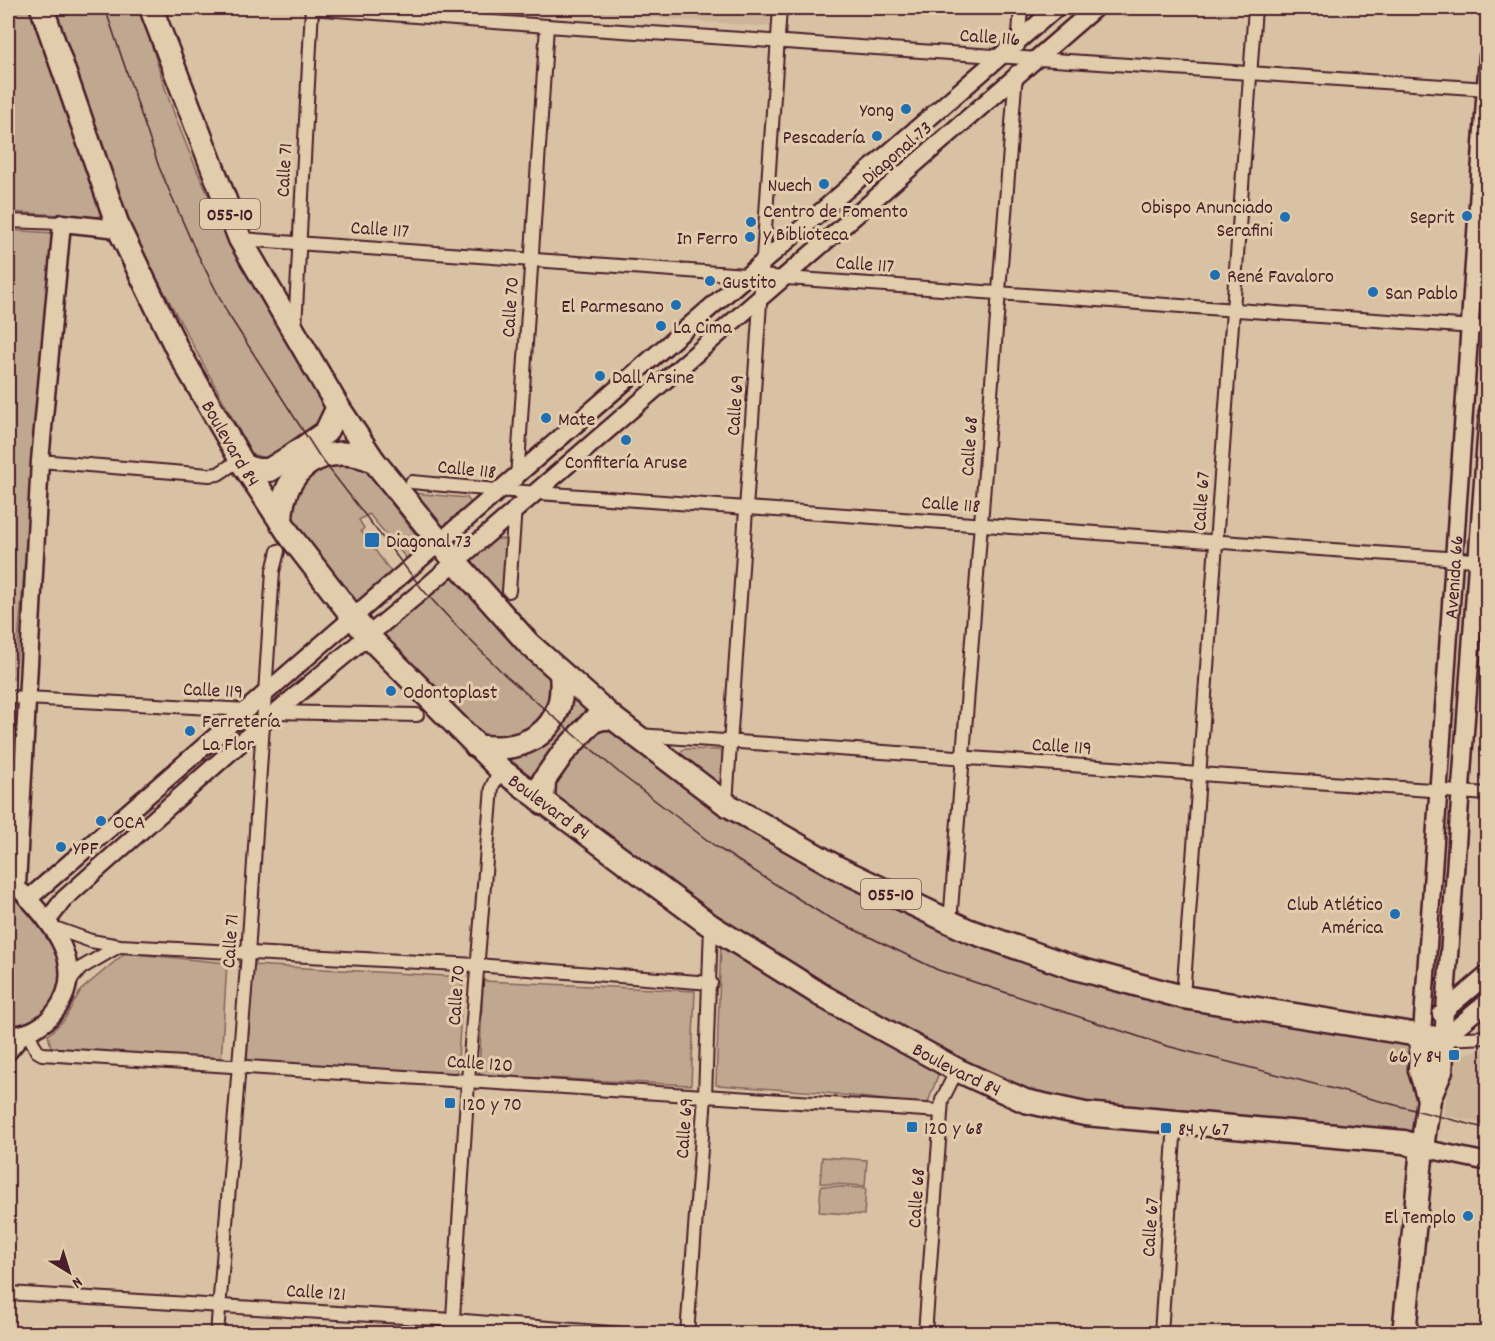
<svg xmlns="http://www.w3.org/2000/svg" width="1495" height="1341" font-family="Dekko,sans-serif">
	<style>
		.built { fill: #ccb499 }
		.green { fill: #c0a78f; stroke: #85635d; stroke-width: 1.5 }
		.lines { fill: none; stroke-linecap: round; stroke-linejoin: round }
		.street-casing { stroke: #4a1f2b; stroke-width: 16 }
		.secondary-casing { stroke: #4a1f2b; stroke-width: 21 }
		.highway-casing { stroke: #4a1f2b; stroke-width: 27 }
		.street { stroke: #e1ccab; stroke-width: 12 }
		.secondary { stroke: #e1ccab; stroke-width: 16 }
		.highway { stroke: #e1ccab; stroke-width: 22 }
		.tram { stroke: #4a1f2b; stroke-width: 1.5 }
		.poi-dot { fill: #1f6fb2; stroke: #e1ccab; stroke-width: 2 }
		.labels { text-anchor: middle; stroke-width: 6; stroke-linejoin: round; paint-order: stroke }
		.shield { fill: #e1ccab; stroke: #775351; stroke-width: 1.5 }
		.shield-label { font-size: 18px; font-weight: bold; fill: #4a1f2b }
		.street-label { font-size: 20px; fill: #4a1f2b; stroke: #e1ccab }
		.poi-label { font-size: 20px; fill: #4a1f2b; stroke: #e1ccab; text-anchor: start }
	</style>
	<rect width="100%" height="100%" fill="#d8c2a3"/>
	<filter id="ink" filterUnits="userSpaceOnUse"><feTurbulence type="fractalNoise" baseFrequency=".0167" numOctaves="2"/><feDisplacementMap in="SourceGraphic" scale="12" xChannelSelector="R" yChannelSelector="G"/><feConvolveMatrix kernelMatrix="1 2 1 2 8 2 1 2 1" color-interpolation-filters="sRGB"/></filter>
	<g filter="url(#ink)">
		<!-- built -->
		<g class="built">
			<polygon points="529,8 772,8 771,27"/>
			<polygon points="1487,1047 1487,1124 1443,1115 1455,1057"/>
		</g>
		<!-- green -->
		<g class="green">
			<polygon points="8,8 37,8 105,211 98,217 8,212"/>
			<path d="M54 8H143C159 85 195 171 231 242 260 299 297 353 329 407L325 423 269 460 252 454 133 234 89 122Z"/>
			<polygon points="8,230 53,233 15,679 8,678"/>
			<polygon points="351,462 367,472 424,545 407,559 369,514 359,520 364,528 361,531 392,573 352,606 293,522 291,501 302,477 318,466"/>
			<polygon points="413,493 467,498 471,503 469,509 450,527 438,528"/>
			<polygon points="490,539 506,539 504,591 507,604 473,567 473,555"/>
			<polygon points="452,575 551,672 555,695 536,728 496,740 483,734 380,638"/>
			<polygon points="571,692 594,712 538,782 507,757"/>
			<polygon points="8,700 15,700 12,870 8,867"/>
			<polygon points="608,725 949,932 1411,1044 1419,1101 1415,1134 1085,1104 1026,1092 945,1051 831,988 700,906 551,796 547,780 571,748"/>
			<polygon points="684,749 719,750 726,758 723,790 677,755"/>
			<path d="M8 890C31 910 63 947 61 980 61 987 56 995 53 1002 45 1019 26 1027 8 1027Z"/>
			<polygon points="721,942 941,1067 927,1105 818,1092 716,1085"/>
			<polygon points="125,953 227,963 221,1062 51,1047 48,1035 64,1020 81,990"/>
			<polygon points="253,965 463,977 457,1077 247,1064"/>
			<polygon points="483,981 695,991 691,1085 479,1075"/>
			<polygon points="822,1157 867,1160 865,1186 820,1183"/>
			<polygon points="821,1186 866,1188 864,1215 819,1212"/>
		</g>
		<g class="lines">
			<defs>
				<g id="street">
					<polyline points="310,8 547,26 1488,89"/>
					<polyline points="1018,46 1021,8"/>
					<polyline points="8,221 62,223"/>
					<polyline points="240,239 1488,328"/>
					<polyline points="295,328 312,8"/>
					<polyline points="40,461 209,475 218,474 241,459"/>
					<polyline points="517,479 547,26"/>
					<polyline points="412,482 496,490 1488,561"/>
					<polyline points="509,591 515,506"/>
					<polyline points="8,697 248,710"/>
					<polyline points="274,712 417,715"/>
					<polyline points="638,735 1488,794"/>
					<polyline points="726,804 780,8"/>
					<polyline points="950,923 1016,72"/>
					<polyline points="52,927 91,941 120,946 476,965 711,983"/>
					<polyline points="70,981 81,968 119,946"/>
					<polyline points="1183,997 1255,8"/>
					<polyline points="28,1033 37,1051 42,1054 941,1111"/>
					<polyline points="1443,1039 1488,1037"/>
					<polyline points="8,1293 453,1320 622,1334"/>
					<polyline points="217,1334 248,954 273,571 278,551"/>
					<polyline points="452,1334 468,1081 492,787 500,769"/>
					<polyline points="687,1334 705,1096 711,926"/>
					<polyline points="925,1334 942,1100 957,1070"/>
					<polyline points="1161,1334 1175,1122"/>
				</g>
				<g id="secondary">
					<polyline points="17,886 40,461 62,223 119,229"/>
					<polyline points="28,899 1056,8"/>
					<polyline points="47,921 64,899 263,723 423,590 1095,8"/>
					<polyline points="1441,1014 1488,974"/>
					<path id="s1" d="M1422 1034 1488 56"/>
					<path d="M8 1035C26 1035 43 1027 55 1012 89 967 53 925 22 892"/>
					<polyline points="1443,1039 1488,411"/>
					<polyline points="1443,1039 1488,1001"/>
					<polyline points="8,1052 22,1035"/>
					<polyline points="1422,1148 1488,1162"/>
				</g>
				<g id="highway">
					<path id="s2" d="M42 8 119 229 178 351 245 467 291 537 367 635 500 769 711 926 826 998 957 1070 1025 1101 1085 1114 1404 1142 1422 1148"/>
					<polyline points="151,8 240,239 338,407 374,461 455,561 528,643 613,718 726,804 840,869 967,930 1075,968 1183,997 1443,1039 1441,1071 1429,1099 1422,1148 1404,1334"/>
					<polyline points="245,467 257,470 269,470 287,459 326,432 338,407"/>
					<path d="M281 522C281 468 325 439 374 461"/>
					<path d="M476 746C527 754 567 730 561 674"/>
					<polyline points="543,803 544,780 563,753 593,721 603,718 613,718"/>
					<polyline points="1422,1034 1420,1070 1429,1099"/>
				</g>
			</defs>
			<!-- street casing -->
			<use href="#street" class="street-casing"/>
			<!-- secondary casing -->
			<use href="#secondary" class="secondary-casing"/>
			<!-- highway casing -->
			<use href="#highway" class="highway-casing"/>
			<!-- street -->
			<use href="#street" class="street"/>
			<!-- secondary -->
			<use href="#secondary" class="secondary"/>
			<!-- highway -->
			<use href="#highway" class="highway"/>
			<!-- tram -->
			<polyline class="tram" points="105,8 159,167 193,245 228,314 320,457 423,590 464,634 506,676 623,776 715,846 824,915 938,970 1167,1046 1488,1129"/>
		</g>
	</g>
	<!-- markers -->
	<g class="poi-dot">
		<circle cx="906" cy="109" r="6"/>
		<circle cx="877" cy="136" r="6"/>
		<circle cx="824" cy="184" r="6"/>
		<circle cx="1467" cy="216" r="6"/>
		<circle cx="1285" cy="217" r="6"/>
		<circle cx="751" cy="222" r="6"/>
		<circle cx="750" cy="237" r="6"/>
		<circle cx="1215" cy="275" r="6"/>
		<circle cx="710" cy="281" r="6"/>
		<circle cx="1373" cy="292" r="6"/>
		<circle cx="676" cy="305" r="6"/>
		<circle cx="661" cy="326" r="6"/>
		<circle cx="600" cy="376" r="6"/>
		<circle cx="546" cy="418" r="6"/>
		<circle cx="626" cy="440" r="6"/>
		<rect x="364" y="532" width="16" height="16" rx="3"/>
		<circle cx="391" cy="691" r="6"/>
		<circle cx="190" cy="731" r="6"/>
		<circle cx="101" cy="821" r="6"/>
		<circle cx="61" cy="847" r="6"/>
		<circle cx="1395" cy="914" r="6"/>
		<rect x="1448" y="1049" width="12" height="12" rx="3"/>
		<rect x="444" y="1097" width="12" height="12" rx="3"/>
		<rect x="906" y="1121" width="12" height="12" rx="3"/>
		<rect x="1160" y="1122" width="12" height="12" rx="3"/>
		<circle cx="1468" cy="1216" r="6"/>
	</g>
	<g class="labels">
		<!-- shield labels -->
		<g class="shield">
			<rect x="200" y="199" width="60" height="30" rx="4.5"/>
			<rect x="861" y="879" width="60" height="30" rx="4.5"/>
		</g>
		<g class="shield-label">
			<text x="230" y="220">055-10</text>
			<text x="891" y="900">055-10</text>
		</g>
		<!-- street labels -->
		<g class="street-label">
			<text transform="translate(990 36) rotate(4)" y="7">Calle 116</text>
			<text transform="translate(896 152) rotate(-41)" y="7">Diagonal 73</text>
			<text transform="translate(283 170) rotate(-87)" y="7">Calle 71</text>
			<text transform="translate(380 228) rotate(4)" y="7">Calle 117</text>
			<text transform="translate(865 263) rotate(4)" y="7">Calle 117</text>
			<text transform="translate(509 307) rotate(-86)" y="7">Calle 70</text>
			<text transform="translate(734 405) rotate(-86)" y="7">Calle 69</text>
			<text dy="7" stroke="none"><textPath href="#s2" startOffset="476">Boulevard 84</textPath></text>
			<text transform="translate(968 446) rotate(-86)" y="7">Calle 68</text>
			<text transform="translate(467 468) rotate(6)" y="7">Calle 118</text>
			<text transform="translate(1200 501) rotate(-86)" y="7">Calle 67</text>
			<text transform="translate(951 503) rotate(4)" y="7">Calle 118</text>
			<text dy="7" stroke="none"><textPath href="#s1" startOffset="458">Avenida 66</textPath></text>
			<text transform="translate(213 689) rotate(3)" y="7">Calle 119</text>
			<text transform="translate(1062 745) rotate(4)" y="7">Calle 119</text>
			<text dy="7" stroke="none"><textPath href="#s2" startOffset="962">Boulevard 84</textPath></text>
			<text transform="translate(229 941) rotate(-86)" y="7">Calle 71</text>
			<text transform="translate(455 995) rotate(-86)" y="7">Calle 70</text>
			<text transform="translate(480 1062) rotate(4)" y="7">Calle 120</text>
			<text dy="7" stroke="none"><textPath href="#s2" startOffset="1448">Boulevard 84</textPath></text>
			<text transform="translate(683 1128) rotate(-86)" y="7">Calle 69</text>
			<text transform="translate(915 1198) rotate(-86)" y="7">Calle 68</text>
			<text transform="translate(1149 1227) rotate(-86)" y="7">Calle 67</text>
			<text transform="translate(316 1291) rotate(4)" y="7">Calle 121</text>
		</g>
		<!-- poi labels -->
		<g class="poi-label">
			<text x="894" y="116" text-anchor="end">Yong</text>
			<text x="865" y="143" text-anchor="end">Pescadería</text>
			<text x="812" y="191" text-anchor="end">Nuech</text>
			<text x="1273" y="213" text-anchor="end">Obispo Anunciado<tspan x="1273" dy="23">Serafini</tspan></text>
			<text x="763" y="217">Centro de Fomento<tspan x="763" dy="23">y Biblioteca</tspan></text>
			<text x="1455" y="223" text-anchor="end">Seprit</text>
			<text x="738" y="244" text-anchor="end">In Ferro</text>
			<text x="1227" y="282">René Favaloro</text>
			<text x="722" y="288">Gustito</text>
			<text x="1385" y="299">San Pablo</text>
			<text x="664" y="312" text-anchor="end">El Parmesano</text>
			<text x="673" y="333">La Cima</text>
			<text x="612" y="383">Dall Arsine</text>
			<text x="558" y="425">Mate</text>
			<text x="626" y="468" text-anchor="middle">Confitería Aruse</text>
			<text x="386" y="547">Diagonal 73</text>
			<text x="403" y="698">Odontoplast</text>
			<text x="202" y="727">Ferretería<tspan x="202" dy="23">La Flor</tspan></text>
			<text x="113" y="828">OCA</text>
			<text x="73" y="854">YPF</text>
			<text x="1383" y="910" text-anchor="end">Club Atlético<tspan x="1383" dy="23">América</tspan></text>
			<text x="1442" y="1062" text-anchor="end">66 y 84</text>
			<text x="462" y="1110">120 y 70</text>
			<text x="924" y="1134">120 y 68</text>
			<text x="1178" y="1135">84 y 67</text>
			<text x="1456" y="1223" text-anchor="end">El Templo</text>
		</g>
	</g>
	<!-- margin -->
	<rect width="1495" height="1341" fill="none" stroke="#e1ccab" stroke-width="30"/>
	<rect x="15" y="15" width="1465" height="1311" fill="none" stroke="#4a1f2b" stroke-width="2" filter="url(#ink)"/>
	<!-- north arrow -->
	<g transform="translate(69 1272) rotate(142)" stroke="#e1ccab" stroke-width="4.5" paint-order="stroke">
	<path d="M0-4.5L10 22L0 15L-10 22Z" fill="#4a1f2b"/>
	<text y="-9" font-size="16" font-weight="bold" text-anchor="middle" fill="#4a1f2b">N</text>
	</g>
</svg>
